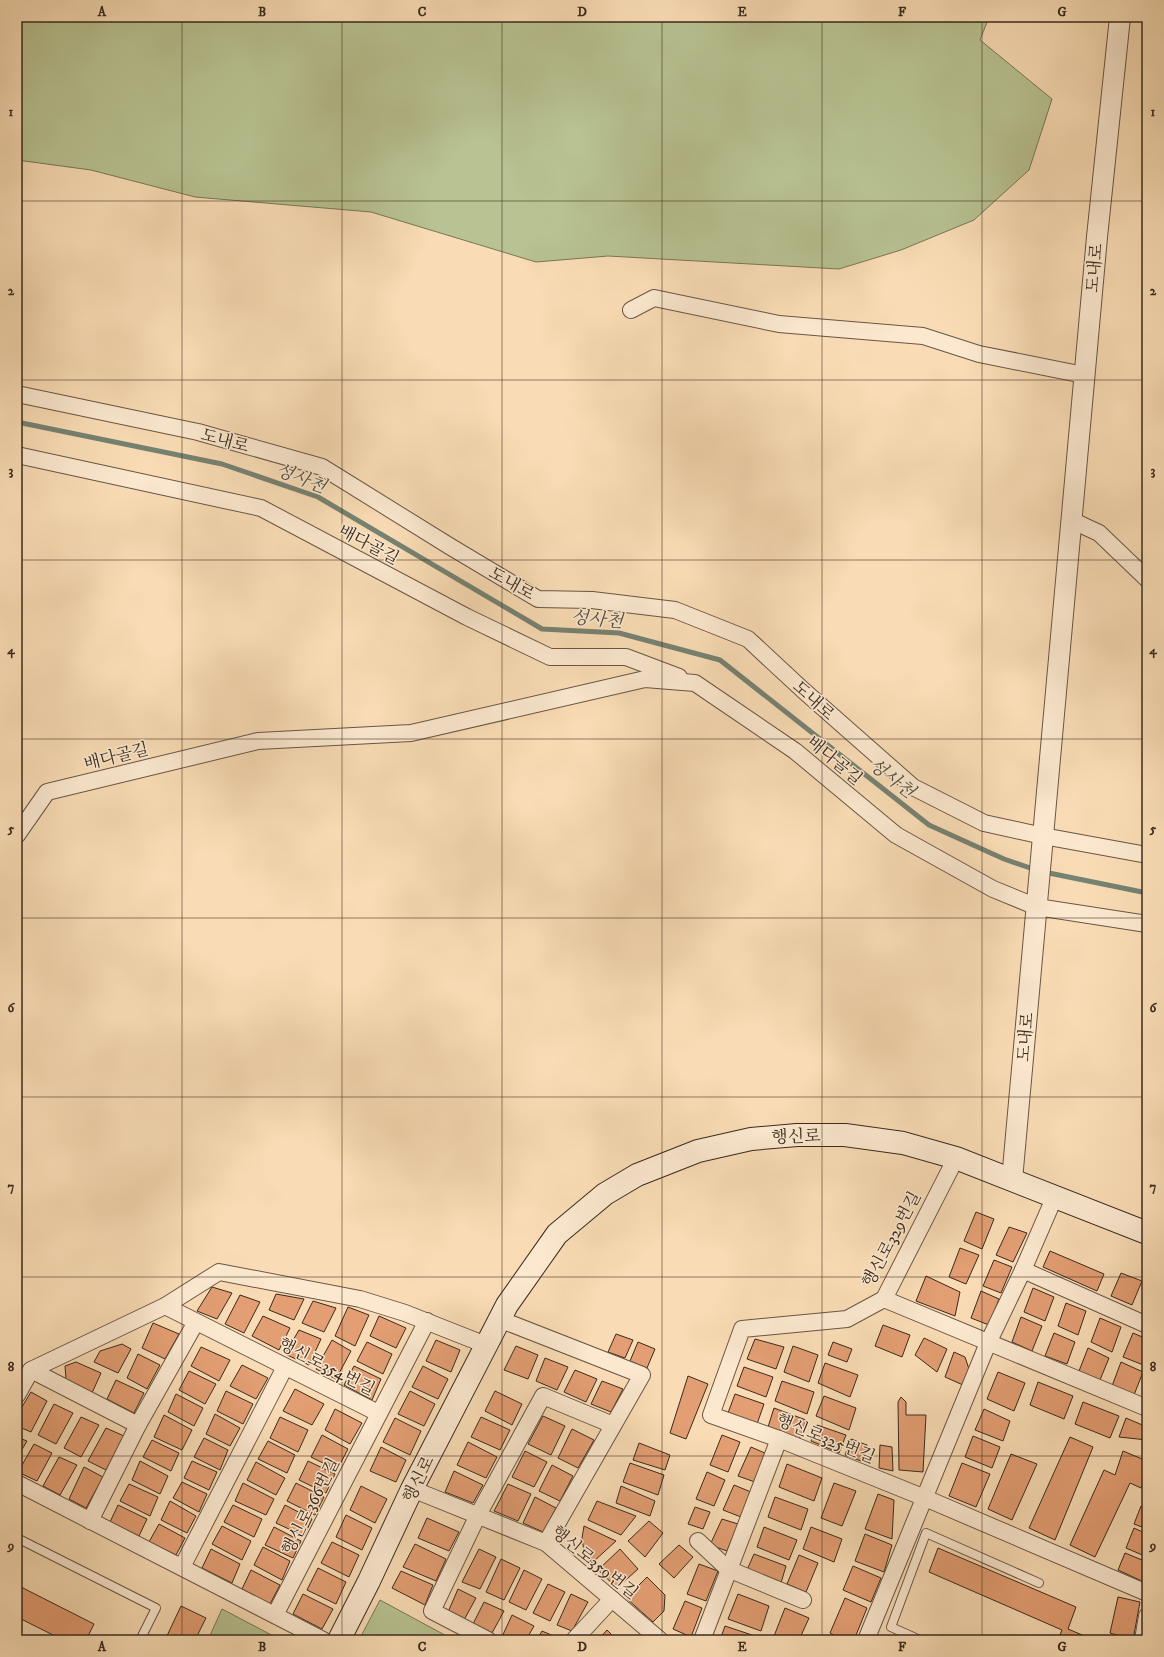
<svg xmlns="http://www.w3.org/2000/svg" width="1164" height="1657" font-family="'IM FELL DW Pica','Noto Serif KR',serif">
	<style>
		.green { fill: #b8c292; stroke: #797658 }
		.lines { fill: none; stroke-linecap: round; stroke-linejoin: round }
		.stream { stroke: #768272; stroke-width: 5 }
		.building { fill: #e39e73; stroke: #3a2a1e }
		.service-casing { stroke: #6a5644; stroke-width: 10 }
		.minor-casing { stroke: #6a5644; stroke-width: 18 }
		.tertiary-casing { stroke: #6a5644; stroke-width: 22 }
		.secondary-casing { stroke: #3a2a1e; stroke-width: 24 }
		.service { stroke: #fbe8cf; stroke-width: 8 }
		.minor { stroke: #fbe8cf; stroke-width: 16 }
		.tertiary { stroke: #fbe8cf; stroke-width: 20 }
		.secondary { stroke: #fbe8cf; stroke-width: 22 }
		.grid { fill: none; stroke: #3a2a1e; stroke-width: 1; stroke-opacity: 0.55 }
		.labels { text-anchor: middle; stroke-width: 3; stroke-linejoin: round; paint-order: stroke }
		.street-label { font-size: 17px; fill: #3a2a1e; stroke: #fbe8cf }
		.water-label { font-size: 18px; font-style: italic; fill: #534e41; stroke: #fbe8cf }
		.neatline { fill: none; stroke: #3a2a1e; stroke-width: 1.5 }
		.grid-label { font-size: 13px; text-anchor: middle; font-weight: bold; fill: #3a2a1e }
	</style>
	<rect width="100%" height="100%" fill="#f9dcb5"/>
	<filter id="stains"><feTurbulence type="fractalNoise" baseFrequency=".005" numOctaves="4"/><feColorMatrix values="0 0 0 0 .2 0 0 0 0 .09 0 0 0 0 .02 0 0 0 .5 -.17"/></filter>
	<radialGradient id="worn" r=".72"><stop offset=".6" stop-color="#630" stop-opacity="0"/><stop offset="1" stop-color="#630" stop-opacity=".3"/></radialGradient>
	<!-- green -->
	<g class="green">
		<polygon points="17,17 989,17 980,40 1052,99 1029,170 974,220 901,250 839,269 608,256 536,262 371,212 195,197 91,170 17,160"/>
		<polygon points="380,1600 454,1640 359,1640"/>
		<polygon points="222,1609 281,1640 208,1640"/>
	</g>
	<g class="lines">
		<!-- stream -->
		<g class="stream">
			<polyline points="17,422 222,464 318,497 542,629 619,633 720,660 929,825 1004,859 1036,870"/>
			<polyline points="1044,872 1147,893"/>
		</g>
	</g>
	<!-- building -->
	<g class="building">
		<polygon points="976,1212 994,1219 982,1249 964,1241"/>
		<polygon points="1009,1227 1027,1233 1013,1262 996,1255"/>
		<polygon points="960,1248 979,1255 966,1284 949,1277"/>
		<polygon points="1050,1251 1104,1274 1097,1291 1043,1267"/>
		<polygon points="994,1260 1012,1267 1001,1293 983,1286"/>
		<polygon points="1121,1273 1142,1281 1132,1305 1111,1296"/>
		<polygon points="926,1276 960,1292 955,1316 916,1301"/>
		<polygon points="212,1287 232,1293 217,1319 197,1311"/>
		<polygon points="1033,1288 1054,1297 1045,1321 1024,1312"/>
		<polygon points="981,1291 999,1299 989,1325 971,1318"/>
		<polygon points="276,1294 304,1299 294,1320 269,1310"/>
		<polygon points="240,1295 260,1302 244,1333 225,1324"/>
		<polygon points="313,1301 336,1308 324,1332 302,1323"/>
		<polygon points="1066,1303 1086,1311 1078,1335 1058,1326"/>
		<polygon points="348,1307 369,1315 355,1346 335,1336"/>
		<polygon points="263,1316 290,1328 279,1350 252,1336"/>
		<polygon points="379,1316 406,1328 396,1348 370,1336"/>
		<polygon points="1021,1317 1042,1326 1032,1351 1012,1342"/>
		<polygon points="1100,1318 1121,1327 1112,1352 1091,1342"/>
		<polygon points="153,1323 179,1334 165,1359 142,1348"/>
		<polygon points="883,1325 910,1335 902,1357 875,1346"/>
		<polygon points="299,1330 321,1339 309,1365 285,1354"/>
		<polygon points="1054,1333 1075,1342 1067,1364 1045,1356"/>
		<polygon points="1133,1333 1147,1339 1146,1366 1123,1357"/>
		<polygon points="616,1334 633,1340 625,1358 608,1352"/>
		<polygon points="924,1338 947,1349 937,1372 915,1355"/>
		<polygon points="755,1339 784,1347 776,1369 747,1359"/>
		<polygon points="332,1340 351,1351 336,1379 316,1369"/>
		<polygon points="436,1340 460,1350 451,1372 426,1361"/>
		<polygon points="367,1342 392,1354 383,1374 357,1361"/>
		<polygon points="638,1342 655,1349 647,1368 630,1361"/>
		<polygon points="833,1342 852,1349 847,1362 828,1355"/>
		<polygon points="122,1344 131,1349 118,1373 94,1362 100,1351"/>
		<polygon points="516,1346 538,1355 528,1379 504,1370"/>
		<polygon points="793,1346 818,1355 809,1382 784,1372"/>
		<polygon points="201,1347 230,1360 219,1381 191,1366"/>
		<polygon points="1088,1348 1109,1358 1100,1380 1079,1371"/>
		<polygon points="954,1352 965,1357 969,1369 963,1385 945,1377"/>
		<polygon points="138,1354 160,1365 147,1389 127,1378"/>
		<polygon points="545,1358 568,1367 557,1390 536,1381"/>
		<polygon points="76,1362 101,1373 92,1393 66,1379 65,1366"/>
		<polygon points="1121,1362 1143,1372 1134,1395 1112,1386"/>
		<polygon points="825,1363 858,1375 850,1397 818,1383"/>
		<polygon points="242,1365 268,1378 256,1399 230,1386"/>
		<polygon points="354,1366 381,1379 372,1400 344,1385"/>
		<polygon points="423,1366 448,1379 438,1399 412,1387"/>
		<polygon points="744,1367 773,1377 766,1397 737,1386"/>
		<polygon points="575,1370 597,1379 586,1402 564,1392"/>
		<polygon points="189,1371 216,1384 205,1404 179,1390"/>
		<polygon points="998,1372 1025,1383 1014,1411 987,1399"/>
		<polygon points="688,1376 708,1384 686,1439 670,1433"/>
		<polygon points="116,1380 144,1393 134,1413 107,1399"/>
		<polygon points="602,1381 623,1389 611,1412 591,1404"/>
		<polygon points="782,1381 814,1392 807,1414 775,1401"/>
		<polygon points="1038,1382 1073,1396 1064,1419 1030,1405"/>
		<polygon points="295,1389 324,1404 312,1425 283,1411"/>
		<polygon points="226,1391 253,1404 243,1424 217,1411"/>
		<polygon points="410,1391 435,1404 424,1426 398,1414"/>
		<polygon points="495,1391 522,1404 512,1425 485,1411"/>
		<polygon points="31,1392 47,1401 31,1432 17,1426 17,1415"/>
		<polygon points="176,1394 203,1408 194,1426 168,1412"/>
		<polygon points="735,1394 764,1404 757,1424 728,1413"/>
		<polygon points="824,1396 856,1408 849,1430 816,1416"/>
		<polygon points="901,1397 906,1402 906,1415 926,1415 923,1472 899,1470 898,1402"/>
		<polygon points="1083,1402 1119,1416 1110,1438 1075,1424"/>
		<polygon points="54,1404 73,1413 56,1444 38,1435"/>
		<polygon points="774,1408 806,1420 799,1440 768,1427"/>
		<polygon points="335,1409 362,1423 350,1444 325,1430"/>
		<polygon points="984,1409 1010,1421 1003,1441 975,1430"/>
		<polygon points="215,1414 240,1428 230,1446 206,1434"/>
		<polygon points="164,1415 192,1430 182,1450 154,1437"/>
		<polygon points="543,1416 565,1426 551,1455 528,1444"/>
		<polygon points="81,1417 99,1425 81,1457 64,1448"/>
		<polygon points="280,1417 308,1430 298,1452 270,1438"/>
		<polygon points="481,1417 510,1430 500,1450 471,1437"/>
		<polygon points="395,1418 421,1431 410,1455 383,1442"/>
		<polygon points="1126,1418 1147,1427 1147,1440 1119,1437"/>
		<polygon points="817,1425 846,1435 839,1453 811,1441"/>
		<polygon points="106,1428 124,1436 106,1470 88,1461"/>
		<polygon points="572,1429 594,1440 578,1468 558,1458"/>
		<polygon points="322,1435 348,1449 337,1470 311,1457"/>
		<polygon points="722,1435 740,1442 728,1472 710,1465"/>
		<polygon points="973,1436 1000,1447 992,1468 965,1457"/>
		<polygon points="17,1437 27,1441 17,1458"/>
		<polygon points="1070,1437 1093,1447 1055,1540 1029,1528"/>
		<polygon points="204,1438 228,1450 220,1470 194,1457"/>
		<polygon points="851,1439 867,1445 861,1461 845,1455"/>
		<polygon points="152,1440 179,1453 171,1471 143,1457"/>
		<polygon points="268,1441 295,1455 287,1473 258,1459"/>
		<polygon points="468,1442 497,1457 486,1478 457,1465"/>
		<polygon points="639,1443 670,1455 665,1470 633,1460"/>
		<polygon points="34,1444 52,1453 37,1481 18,1472"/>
		<polygon points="880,1445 892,1447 893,1471 879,1468"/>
		<polygon points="381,1447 406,1460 396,1482 370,1471"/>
		<polygon points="751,1447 767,1454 755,1482 738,1476"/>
		<polygon points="525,1451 547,1462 534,1487 512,1477"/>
		<polygon points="1123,1451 1147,1461 1147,1474 1141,1488 1130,1483 1095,1557 1070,1545 1104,1470 1115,1475"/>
		<polygon points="1011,1454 1037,1464 1012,1520 988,1509"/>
		<polygon points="59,1457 77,1465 60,1495 43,1486"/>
		<polygon points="140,1461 168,1476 160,1494 132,1480"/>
		<polygon points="192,1461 217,1472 209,1490 184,1478"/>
		<polygon points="308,1461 335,1474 326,1493 299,1480"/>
		<polygon points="256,1462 285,1478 276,1495 247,1480"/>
		<polygon points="630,1463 664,1475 658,1495 623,1482"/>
		<polygon points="962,1463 990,1474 976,1507 949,1496"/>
		<polygon points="787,1464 822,1478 814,1501 779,1487"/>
		<polygon points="552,1465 573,1476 560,1501 539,1491"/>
		<polygon points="84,1467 103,1477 86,1508 69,1499"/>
		<polygon points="454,1471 483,1485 473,1503 445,1492"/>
		<polygon points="707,1472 725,1480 714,1506 696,1499"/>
		<polygon points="182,1482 207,1494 199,1512 173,1498"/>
		<polygon points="243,1483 274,1499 266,1515 235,1501"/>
		<polygon points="296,1483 324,1497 315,1515 287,1501"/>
		<polygon points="834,1483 856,1491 842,1526 821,1518"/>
		<polygon points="129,1484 158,1497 150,1516 120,1501"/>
		<polygon points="508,1484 531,1494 518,1521 494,1511"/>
		<polygon points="734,1485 751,1492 741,1517 723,1510"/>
		<polygon points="361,1486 387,1499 375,1523 350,1510"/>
		<polygon points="621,1486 655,1501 650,1516 616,1503"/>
		<polygon points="878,1494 894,1500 892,1539 865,1529"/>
		<polygon points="535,1497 556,1508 543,1532 523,1523"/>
		<polygon points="775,1497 808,1509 801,1530 768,1517"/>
		<polygon points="170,1501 196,1516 187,1533 161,1520"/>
		<polygon points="597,1501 636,1516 621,1535 588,1520"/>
		<polygon points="118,1505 147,1519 139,1536 110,1522"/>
		<polygon points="233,1505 262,1519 254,1537 224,1522"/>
		<polygon points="285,1505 312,1519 304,1536 276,1523"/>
		<polygon points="1141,1506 1147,1509 1147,1529 1134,1524"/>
		<polygon points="695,1507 710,1512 703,1529 688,1524"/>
		<polygon points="346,1515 372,1528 362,1550 336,1537"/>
		<polygon points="427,1518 459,1532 449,1551 418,1538"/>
		<polygon points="722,1519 738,1524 727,1551 710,1545"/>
		<polygon points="649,1521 663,1533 645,1557 628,1541"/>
		<polygon points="159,1524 185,1538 176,1555 149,1542"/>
		<polygon points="222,1526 251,1541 242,1560 212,1544"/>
		<polygon points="584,1526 616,1541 592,1563 584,1552 582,1538"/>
		<polygon points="274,1527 301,1541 293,1558 265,1545"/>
		<polygon points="764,1527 797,1540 789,1560 757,1547"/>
		<polygon points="811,1527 842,1539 834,1562 803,1549"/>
		<polygon points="1134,1528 1147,1534 1147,1557 1126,1548"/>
		<polygon points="865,1534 892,1545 884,1572 855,1561"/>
		<polygon points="332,1542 359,1555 349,1577 321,1563"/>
		<polygon points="415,1544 446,1559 436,1581 403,1567"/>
		<polygon points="679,1545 693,1557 674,1578 659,1564"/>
		<polygon points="263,1547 290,1561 282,1580 254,1565"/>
		<polygon points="938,1548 1076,1607 1068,1629 1087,1637 1086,1640 1058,1640 1062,1630 929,1572"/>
		<polygon points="211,1549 240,1564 232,1583 202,1568"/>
		<polygon points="479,1549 496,1557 480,1589 462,1582"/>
		<polygon points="620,1549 638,1569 617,1588 598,1570"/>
		<polygon points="1125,1553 1147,1562 1146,1583 1118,1570"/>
		<polygon points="754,1554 786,1566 781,1583 747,1570"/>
		<polygon points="799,1555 818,1563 806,1592 787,1584"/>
		<polygon points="501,1559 520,1568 504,1600 486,1592"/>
		<polygon points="699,1564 718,1571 706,1601 687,1594"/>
		<polygon points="853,1566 881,1578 871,1602 843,1590"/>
		<polygon points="318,1568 346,1582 336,1604 307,1590"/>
		<polygon points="251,1570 280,1585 270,1604 242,1589"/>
		<polygon points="524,1570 542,1579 526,1610 509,1602"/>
		<polygon points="401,1571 433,1585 425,1605 392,1588"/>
		<polygon points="647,1577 665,1595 664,1611 653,1622 626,1598"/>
		<polygon points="548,1584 565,1592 550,1621 533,1613"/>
		<polygon points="17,1585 94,1624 86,1640 63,1640 17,1617"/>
		<polygon points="458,1589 476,1598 464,1620 448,1612"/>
		<polygon points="303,1594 333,1609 322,1629 293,1614"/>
		<polygon points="571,1594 588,1602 572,1631 557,1625"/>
		<polygon points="738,1594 769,1606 761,1631 728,1619"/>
		<polygon points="1118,1597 1140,1602 1133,1640 1110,1633"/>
		<polygon points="845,1598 867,1608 854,1640 843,1640 830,1633"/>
		<polygon points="685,1601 702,1608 691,1637 673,1629"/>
		<polygon points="484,1602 504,1611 492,1633 473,1624"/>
		<polygon points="181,1606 206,1618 195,1640 165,1640"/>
		<polygon points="785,1608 809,1618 799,1640 784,1640 774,1636"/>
		<polygon points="512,1615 534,1626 526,1640 501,1639"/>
		<polygon points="725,1626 758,1637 757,1640 720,1640"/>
		<polygon points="607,1630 617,1640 598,1640"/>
		<polygon points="542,1631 563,1640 537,1640"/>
	</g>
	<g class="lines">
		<defs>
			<g id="service">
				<polyline points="17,1538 156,1608 140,1640"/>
				<polyline points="920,1640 891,1627 926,1533 1039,1583"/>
			</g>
			<g id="minor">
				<polyline points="631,310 654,298 779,324 923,336 979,354 1084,375"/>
				<polyline points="17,394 198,432 322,467 451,547 538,599 592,600 675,610 748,639 804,691 913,787 984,823 1043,836 1147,855"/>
				<polyline points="17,455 261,508 467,617 550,657 626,657 679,677"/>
				<polyline points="1071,520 1099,533 1147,579"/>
				<polyline points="17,835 47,792 258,741 411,733 645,679 695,683 795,751 896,835 993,889 1037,907 1147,924"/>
				<polyline points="956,1158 884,1299 847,1319 742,1329 711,1415 779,1439 925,1498 1147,1593"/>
				<polyline points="1023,1270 1147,1325"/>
				<polyline points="884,1299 1147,1408"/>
				<polyline points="165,1306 378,1413"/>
				<polyline points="499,1319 642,1375 546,1543"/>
				<polyline points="31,1370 138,1425"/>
				<polyline points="17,1395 31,1370 165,1306 219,1272 360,1299 405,1313 486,1345"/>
				<polyline points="17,1483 323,1640"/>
				<polyline points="412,1489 546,1543 660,1640"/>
				<polyline points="90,1521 138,1425 196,1322"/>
				<polyline points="698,1541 728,1569 803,1600"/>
				<polyline points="182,1567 285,1367"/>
				<polyline points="275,1615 427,1321"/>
				<polyline points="488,1640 432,1611 478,1515 543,1396 613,1425"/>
				<polyline points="574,1640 612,1599"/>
				<polyline points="702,1640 779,1439"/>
				<polyline points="866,1640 988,1343 1023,1270 1055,1196"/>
				<polyline points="1143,1640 1147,1616"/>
			</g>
			<polyline id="tertiary" points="1012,1180 1097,237 1120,17"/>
			<polyline id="secondary" points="339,1640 369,1581 412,1489 507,1305 557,1234 605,1194 637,1175 698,1151 751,1139 797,1135 845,1135 903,1143 956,1158 1147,1233"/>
		</defs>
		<!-- service casing -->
		<use href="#service" class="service-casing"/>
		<!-- minor casing -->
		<use href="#minor" class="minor-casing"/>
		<!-- tertiary casing -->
		<use href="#tertiary" class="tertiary-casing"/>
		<!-- secondary casing -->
		<use href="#secondary" class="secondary-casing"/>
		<!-- service -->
		<use href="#service" class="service"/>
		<!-- minor -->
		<use href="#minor" class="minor"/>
		<!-- tertiary -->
		<use href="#tertiary" class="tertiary"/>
		<!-- secondary -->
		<use href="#secondary" class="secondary"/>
	</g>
	<!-- grid -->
	<path class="grid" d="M182 17V1640M342 17V1640M502 17V1640M662 17V1640M822 17V1640M982 17V1640M17 201H1147M17 380H1147M17 560H1147M17 739H1147M17 918H1147M17 1097H1147M17 1277H1147M17 1456H1147"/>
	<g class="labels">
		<!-- street labels -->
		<g class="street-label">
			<text transform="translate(1094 268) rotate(-85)" y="6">도내로</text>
			<text transform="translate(225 440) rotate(15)" y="6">도내로</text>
			<text transform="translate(369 544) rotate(28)" y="6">배다골길</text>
			<text transform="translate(512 583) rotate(29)" y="6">도내로</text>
			<text transform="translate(814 700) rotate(42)" y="6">도내로</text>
			<text transform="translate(116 756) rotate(-14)" y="6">배다골길</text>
			<text transform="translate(835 760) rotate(40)" y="6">배다골길</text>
			<text transform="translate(1025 1037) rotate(-85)" y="6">도내로</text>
			<text transform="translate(796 1136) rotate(-2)" y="6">행신로</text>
			<text transform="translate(891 1239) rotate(-62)" y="6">행신로329번길</text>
			<text transform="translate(327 1366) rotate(27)" y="6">행신로354번길</text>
			<text transform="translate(826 1438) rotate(22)" y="6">행신로325번길</text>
			<text transform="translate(418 1479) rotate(-64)" y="6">행신로</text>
			<text transform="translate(310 1506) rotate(-63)" y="6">행신로366번길</text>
			<text transform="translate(595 1562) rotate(39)" y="6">행신로359번길</text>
		</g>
		<!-- water labels -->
		<g class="water-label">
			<text transform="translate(301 478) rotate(21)" y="6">성사천</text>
			<text transform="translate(597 619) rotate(5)" y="6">성사천</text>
			<text transform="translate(892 778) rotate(38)" y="6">성사천</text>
		</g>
	</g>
	<!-- margin -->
	<rect width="1164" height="1657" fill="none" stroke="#f9dcb5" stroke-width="44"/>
	<rect x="22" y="22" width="1120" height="1613" class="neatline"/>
	<g class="grid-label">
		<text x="102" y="16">A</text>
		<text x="262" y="16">B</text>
		<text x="422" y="16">C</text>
		<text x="582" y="16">D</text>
		<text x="742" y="16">E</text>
		<text x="902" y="16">F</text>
		<text x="1062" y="16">G</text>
		<text x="11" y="116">1</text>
		<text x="1153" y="116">1</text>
		<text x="11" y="295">2</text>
		<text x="1153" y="295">2</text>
		<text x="11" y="475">3</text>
		<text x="1153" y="475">3</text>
		<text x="11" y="654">4</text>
		<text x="1153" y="654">4</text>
		<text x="11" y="833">5</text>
		<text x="1153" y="833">5</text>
		<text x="11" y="1012">6</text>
		<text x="1153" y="1012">6</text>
		<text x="11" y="1191">7</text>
		<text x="1153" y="1191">7</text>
		<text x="11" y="1371">8</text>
		<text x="1153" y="1371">8</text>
		<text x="11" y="1550">9</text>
		<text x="1153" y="1550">9</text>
		<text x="102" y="1651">A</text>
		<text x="262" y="1651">B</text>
		<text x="422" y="1651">C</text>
		<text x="582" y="1651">D</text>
		<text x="742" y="1651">E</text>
		<text x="902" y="1651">F</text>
		<text x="1062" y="1651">G</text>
	</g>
	<rect width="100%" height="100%" filter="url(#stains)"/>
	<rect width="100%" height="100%" fill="url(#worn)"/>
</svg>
